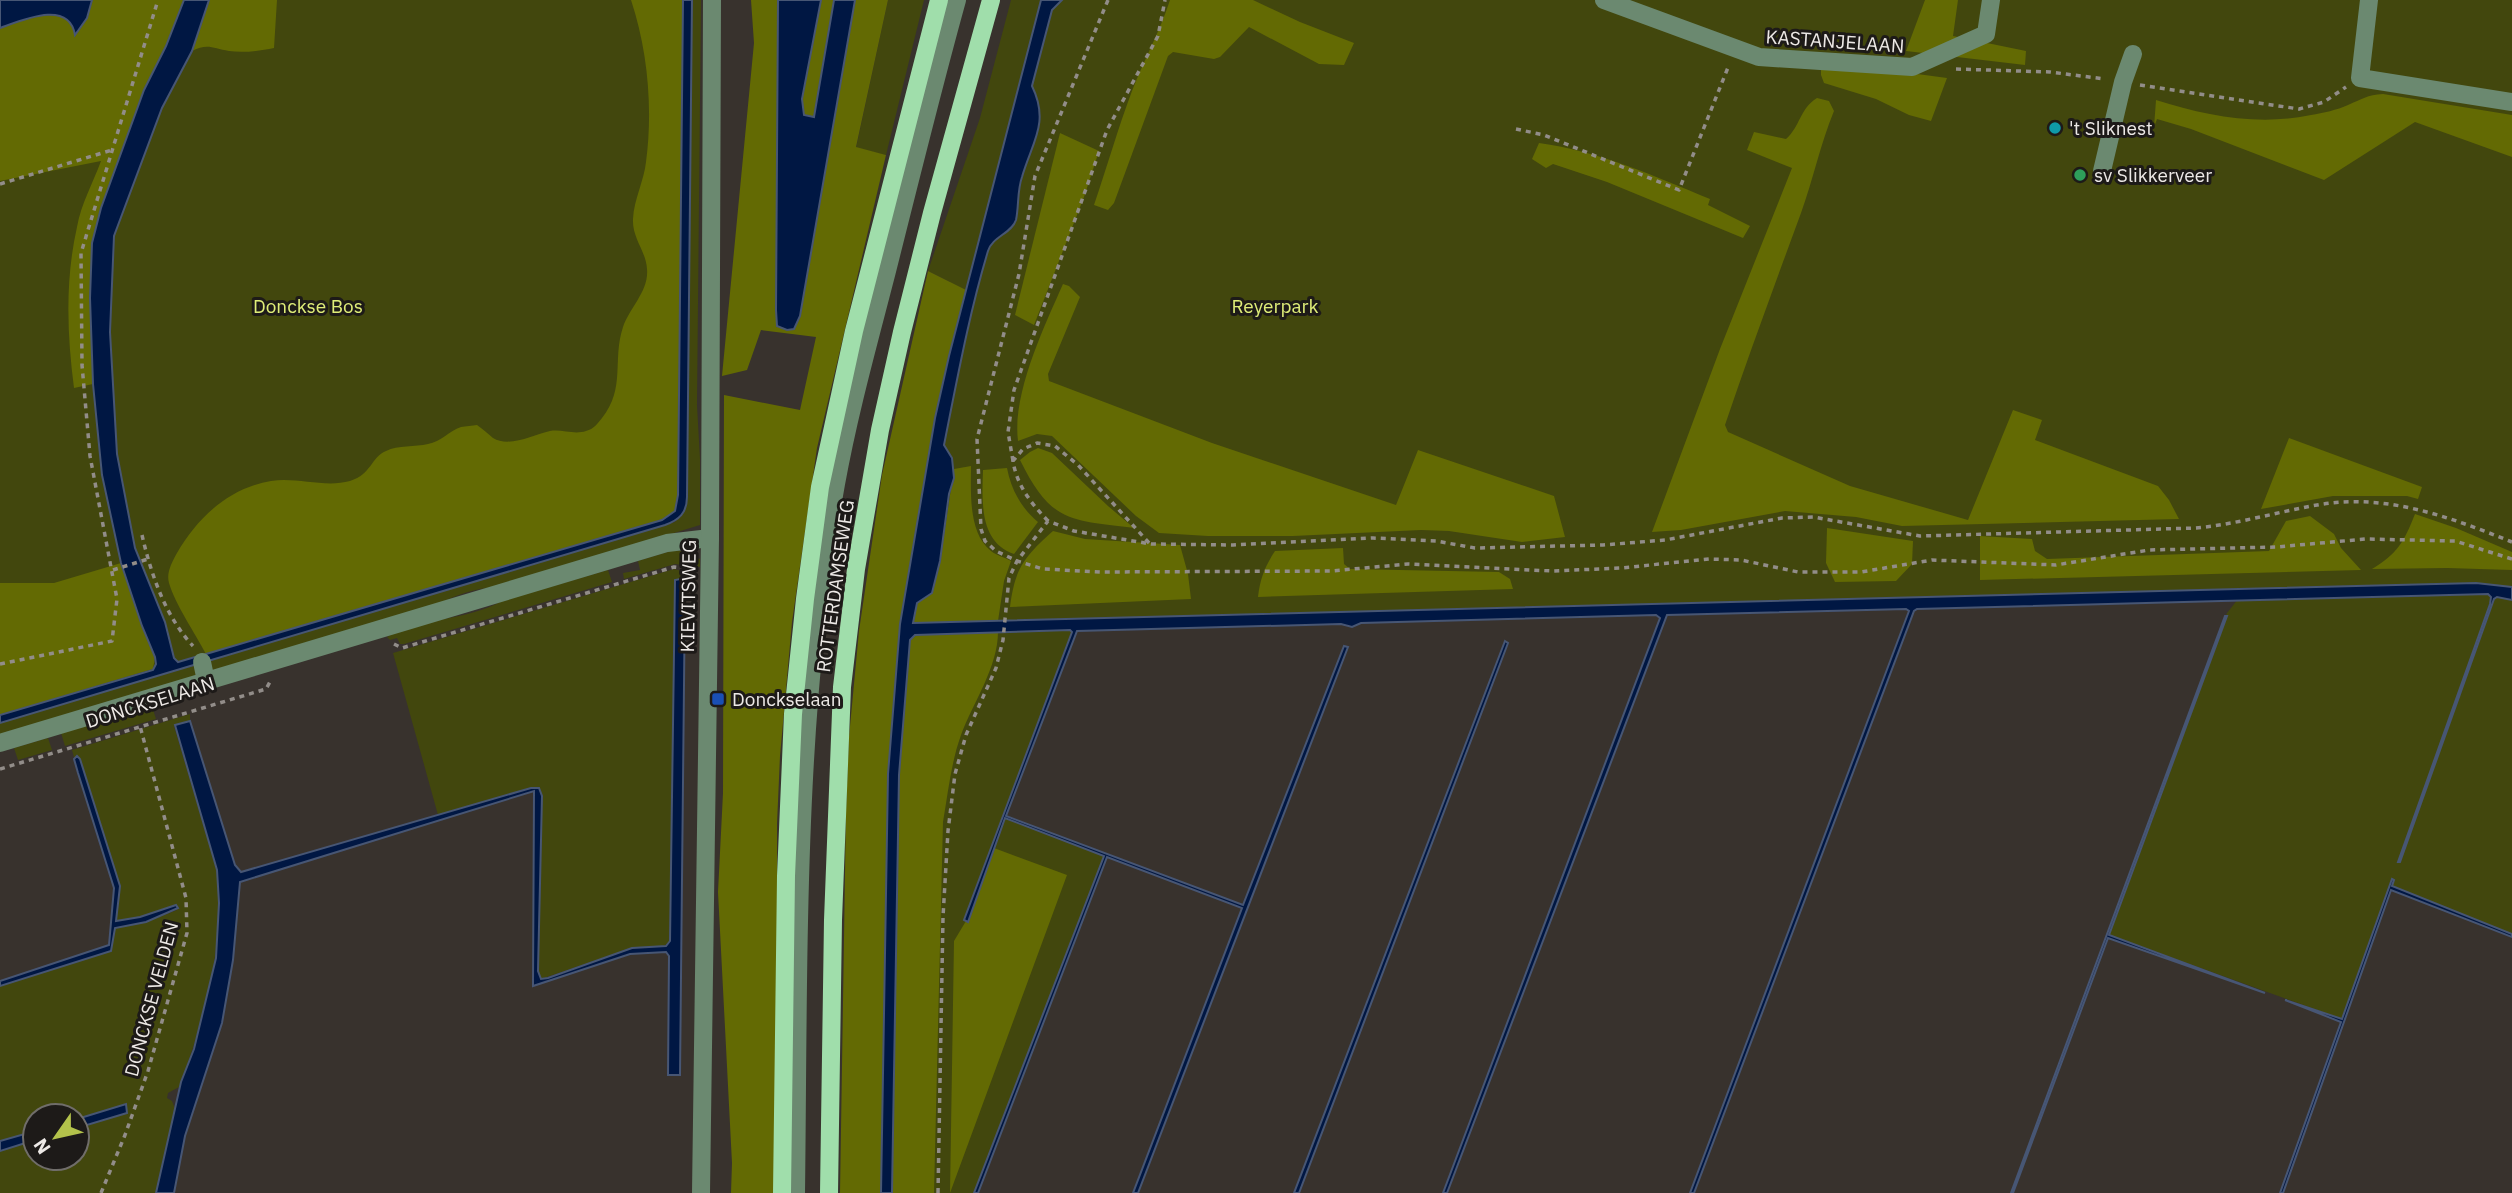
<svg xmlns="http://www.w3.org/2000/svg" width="2512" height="1193" font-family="'IBM Plex Sans',sans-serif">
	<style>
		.green { fill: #42470d }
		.forest { fill: #636a03 }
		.water { fill: #001743; stroke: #475674; stroke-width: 2 }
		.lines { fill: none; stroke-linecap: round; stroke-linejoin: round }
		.path { stroke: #928d89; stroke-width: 3.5; stroke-dasharray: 5 5; stroke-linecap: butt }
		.minor { stroke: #6b8970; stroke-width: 18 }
		.major { stroke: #a0deab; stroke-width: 18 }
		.culture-dot { fill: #0f9aa8; stroke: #1d1a18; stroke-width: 2.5 }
		.leisure-dot { fill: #2e9e5b; stroke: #1d1a18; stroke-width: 2.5 }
		.transit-dot { fill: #1a4fb4; stroke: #1d1a18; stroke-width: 2.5 }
		.labels { text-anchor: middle; stroke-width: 6; stroke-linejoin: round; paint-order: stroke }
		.street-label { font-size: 19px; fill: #ede9e6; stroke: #1d1a18 }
		.poi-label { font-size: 19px; fill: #ede9e6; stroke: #1d1a18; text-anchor: start }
		.park-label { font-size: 19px; fill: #dfed78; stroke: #1d1a18 }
	</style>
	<rect width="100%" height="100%" fill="#38322d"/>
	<!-- green -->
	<g class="green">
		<polygon points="0,0 669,0 662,520 0,715"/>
		<path d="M692 0H701L697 405 700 459V525L498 587C476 588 454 595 435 606L213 672 208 661 675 522 687 505Z"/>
		<polygon points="888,0 924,0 886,155 856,148"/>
		<polygon points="1011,0 2512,0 2512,592 1994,599 1058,620 1072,632 997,832 1000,833 1005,818 1105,856 974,1193 890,1193 862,840 950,282 928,271 980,118"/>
		<polygon points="671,551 681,551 700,559 700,567 675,564 624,579 623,573 640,570 638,561"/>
		<polygon points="674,569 682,571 680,579 675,580 670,941 664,946 632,948 541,979 538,971 542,796 531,788 438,815 393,653"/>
		<path d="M608 570 612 582 404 644H400L397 638 390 640 387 637C422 617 466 621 502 601Z"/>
		<polygon points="2488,594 2491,597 2490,604 2398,862 2400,862 2494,599 2497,597 2512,600 2512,934 2392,886 2394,881 2392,879 2342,1019 2109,935 2227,613 2238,599"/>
		<polygon points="197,664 199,670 195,677 0,736 0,723"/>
		<polygon points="152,706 156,719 65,746 61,733"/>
		<path d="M190 714V721L174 726 217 870C225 943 206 1014 181 1082L179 1087 168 1093 167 1098 172 1101 175 1109 156 1193H0V1151L35 1140V1158H77V1128L127 1112 126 1104 77 1119V1116H35V1131L0 1141V986L110 951 114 928 146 922 177 910 175 905 140 917 116 921 120 886 80 759 74 757 72 750Z"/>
		<polygon points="48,738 52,750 18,760 14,748"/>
	</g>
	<!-- forest -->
	<g class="forest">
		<path d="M92 0H184L166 46 144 90 101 208 92 243 90 298 93 384 74 388C67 334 65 280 77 227 81 204 93 183 101 161L0 181V28C17 22 64 0 73 23 75 26 75 30 76 34L91 6Z"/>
		<path d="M209 0H277L274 48C260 51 243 53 229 51 213 48 207 43 192 51Z"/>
		<path d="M631 0H683L678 495 675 511 662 520 206 654C195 633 175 604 169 583 166 573 172 562 177 553 197 518 229 488 271 481 297 477 325 488 350 481 372 474 371 457 386 451 398 445 415 447 428 444 441 442 449 431 461 427 466 426 472 426 477 425 483 429 488 434 493 438 509 448 533 435 550 431 562 429 574 435 586 431 594 429 597 424 602 418 626 388 612 360 623 327 630 307 649 291 647 269 646 251 632 238 633 219 634 199 644 181 646 162 653 109 648 51 631 0Z"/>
		<polygon points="751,0 778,0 776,310 794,329 800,316 855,0 888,0 856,147 886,155 817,448 792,622 780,756 777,824 777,1193 731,1193 732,1163 718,892 723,793 724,395 800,410 816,337 761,330 747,370 722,376 754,43"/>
		<polygon points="821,0 834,0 815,117 804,115 802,100"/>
		<path d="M1170 0H1253L1300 22 1354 43 1344 65 1319 64 1249 27 1220 57 1214 59 1173 52 1168 56 1114 203 1108 210 1094 205C1107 167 1118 128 1132 91 1144 60 1160 31 1170 0Z"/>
		<polygon points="1925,0 1958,0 1953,36 2026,51 2025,65 1906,51"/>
		<polygon points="1821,61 1947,78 1931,121 1909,115 1876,99 1824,83 1821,75"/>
		<path d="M2383 94 2512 115V157L2415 122 2324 180 2191 129 2157 119 2154 127 2156 100C2206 116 2259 126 2311 115 2323 113 2337 110 2348 105 2362 99 2367 95 2383 94Z"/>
		<path d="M1817 98 1829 101 1834 111C1820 145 1813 180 1801 213 1775 284 1749 354 1725 425L1728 432 1850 486 1968 520 2013 410 2042 420 2035 440 2158 486 2169 500 2179 519 1902 526 1856 517 1785 511 1681 530 1652 532 1720 349 1792 168 1747 150 1754 132 1786 139C1800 127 1800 108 1817 98Z"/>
		<polygon points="1060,133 1099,151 1084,197 1034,325 1015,315"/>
		<path d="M1539 143C1599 151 1654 176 1710 199L1708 205 1750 226 1743 238 1607 182 1553 164 1546 168 1532 159Z"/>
		<polygon points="928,271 966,290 935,418 900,624 888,774 881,1193 840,1193 846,810 849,737 859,631 882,475"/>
		<path d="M1063 284 1069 286 1080 297 1048 374 1049 381 1212 443 1396 505 1418 450 1554 496 1565 537 1522 542 1449 531 1421 530 1293 536H1208L1159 533 1136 516 1052 436 1037 434 1018 441C1012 394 1044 327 1063 284Z"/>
		<polygon points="2289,438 2422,487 2418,499 2407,496 2333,496 2261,509"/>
		<path d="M1038 448 1052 453 1108 506 1134 528C1070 520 1051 523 1020 460L1030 452Z"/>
		<path d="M971 466C971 492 968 533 991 551 997 556 1005 557 1011 561L1004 581 998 621 912 623 917 603 932 592 940 561 954 469Z"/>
		<path d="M1007 468C1011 489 1021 508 1038 522L1014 554C979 542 982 501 983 470Z"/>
		<path d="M2415 514 2456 528 2512 552V570L2447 568 2372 569C2397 554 2404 542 2415 514Z"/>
		<polygon points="2310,516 2334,534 2341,548 2361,570 1980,580 1980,536 2032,539 2035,551 2047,559 2269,551 2286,521"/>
		<polygon points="1827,528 1913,541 1912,564 1896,581 1835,582 1826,563"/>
		<path d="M1053 531 1085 539 1180 545 1188 574 1191 599 1010 607C1015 568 1024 557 1053 531Z"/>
		<path d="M1343 548 1344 564 1350 569 1499 572 1510 579 1513 589 1258 597C1260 579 1265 566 1275 551Z"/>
		<polygon points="121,563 142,626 155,657 153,669 0,715 0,583 54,583"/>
		<path d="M998 632C998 667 973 703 961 735 951 763 948 793 943 822L934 1193H892L899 775 910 640 915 635Z"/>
		<polygon points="994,848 1067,875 950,1193 954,941 966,921 968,921"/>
	</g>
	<!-- water -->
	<g class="water">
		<path d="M0 0H92L87 18 75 35C69 0 25 19 0 28Z"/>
		<polygon points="184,0 209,0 192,51 162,108 114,236 110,332 117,454 135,548 165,622 174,658 178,662 195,657 197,664 0,723 0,715 153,670 156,664 155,657 142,626 121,563 102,475 93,384 90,298 92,243 101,208 144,90 166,46"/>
		<path d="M683 0H692L687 497C687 513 679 520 665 525L208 661 206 654 662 520 675 511 678 495Z"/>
		<polygon points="778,0 821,0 802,99 804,115 814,117 834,0 855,0 800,316 794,329 787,330 777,326 776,310"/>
		<path d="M1041 0H1062L1052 10 1032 86C1050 123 1032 142 1022 177 1017 191 1019 206 1016 220 1012 233 992 237 988 251 969 314 957 380 944 445L952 458 954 478 949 494 940 561 932 593 917 603 913 623 2476 583 2512 587V600L2497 597 2494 599 2400 862H2398L2490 604 2491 597 2488 594 1917 609 1914 611 1694 1193H1690L1909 611 1906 609 1667 615 1447 1193H1443L1660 618 1656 615 1361 623 1352 627 1341 624 1077 631 1006 816 1243 905 1344 646 1348 647 1138 1193H1133L1242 908 1107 857 978 1193H974L1104 856 1005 818 968 922 964 920 1072 632 1070 630 915 635 910 640 899 775 892 1193H881L888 774 900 624 935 418 949 356Z"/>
		<polygon points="680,579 685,588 680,1075 668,1075 669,956 666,952 630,954 533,986 534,791 240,882 233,960 222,1023 185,1136 174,1193 156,1193 181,1082 194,1049 216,958 219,903 217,870 175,725 190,721 235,865 241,872 531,788 539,788 542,796 538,971 541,979 548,978 632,948 666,946 670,941 675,580"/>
		<polygon points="2225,616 2227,616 2109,935 2265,993 2108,938 2013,1193 2011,1193"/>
		<polygon points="1505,641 1508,643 1299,1193 1294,1193"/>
		<polygon points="77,756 80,759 120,886 116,921 140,917 176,905 178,908 146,922 115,928 111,951 0,986 0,981 109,945 114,888 78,773 74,759"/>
		<polygon points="2392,879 2394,880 2392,886 2512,934 2512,937 2391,890 2283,1193 2280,1193 2341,1022 2285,1000 2342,1019"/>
		<polygon points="126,1104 127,1113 77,1128 77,1119"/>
		<polygon points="35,1131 35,1140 0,1151 0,1141"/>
	</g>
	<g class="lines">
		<!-- path -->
		<g class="path">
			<polyline points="1108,0 1035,176 1019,274 977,439 981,529 985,541 996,551 1017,561 1043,569 1101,572 1331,571 1408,564 1552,571 1621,568 1709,559 1741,560 1798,572 1861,572 1932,560 2056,565 2149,550 2276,547 2366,539 2455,541 2512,559"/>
			<polyline points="1956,69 2050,72 2105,79"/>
			<polyline points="2140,85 2299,109 2324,102 2346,87"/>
			<polyline points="1516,129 1544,135 1679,190 1729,65"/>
			<polyline points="0,184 112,150"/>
			<polyline points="1013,461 1008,432 1014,390 1107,130 1158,36 1165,0"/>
			<path d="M1048 521C1031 503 1017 486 1013 461L1023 449 1037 443 1055 446 1078 465 1150 544"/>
			<path d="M142 535C151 574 165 616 193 646"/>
			<polyline points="113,570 148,559"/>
			<polyline points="394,644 402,648 674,567 692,569"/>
			<polyline points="0,664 112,641 117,599 90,456 82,365 81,253 158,0"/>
			<polyline points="0,769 266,689 271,680"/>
			<polyline points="101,1193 125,1135 148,1071 187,933 186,898 140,726"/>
			<path d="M938 1193 943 917 948 831 955 774 966 735 996 668 1003 640 1009 578 1017 561 1048 521 1074 531 1151 544 1233 545 1373 538 1436 541 1475 548 1603 545 1665 540 1782 518 1813 517 1920 536 2196 528C2239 524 2280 511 2323 504 2390 494 2452 518 2512 542"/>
		</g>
		<!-- minor -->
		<g class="minor">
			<polyline points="1604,0 1759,57 1912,67 1986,34 1991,0"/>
			<polyline points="2369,0 2360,78 2512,102"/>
			<polyline points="2102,171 2123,82 2133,54"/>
			<polyline points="202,662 206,681"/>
			<polyline points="0,743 667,543 710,538"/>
			<polyline points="701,1193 710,538 712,0"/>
			<path d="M796 1193C799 956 794 718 836 484 849 412 869 341 887 271 910 180 932 90 957 0"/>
		</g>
		<!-- major -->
		<g class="major">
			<polyline points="782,1193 786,876 793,714 805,599 820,487 854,331 939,0"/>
			<polyline points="829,1193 833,920 842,687 856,569 880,430 902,332 932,213 991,0"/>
		</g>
	</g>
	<!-- markers -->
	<circle class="culture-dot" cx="2055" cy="128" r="7"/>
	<circle class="leisure-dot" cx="2080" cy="175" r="7"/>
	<rect class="transit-dot" x="711" y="692" width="14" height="14" rx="3.5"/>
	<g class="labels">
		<!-- street labels -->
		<g class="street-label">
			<text transform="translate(1835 41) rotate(4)" y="7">KASTANJELAAN</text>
			<text transform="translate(835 586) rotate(-82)" y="7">ROTTERDAMSEWEG</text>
			<text transform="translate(688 596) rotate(-89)" y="7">KIEVITSWEG</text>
			<text transform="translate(150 702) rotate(-17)" y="7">DONCKSELAAN</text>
			<text transform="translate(151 999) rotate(-75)" y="7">DONCKSE VELDEN</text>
		</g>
		<!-- poi labels -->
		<g class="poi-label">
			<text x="2069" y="135">'t Sliknest</text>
			<text x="2094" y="182">sv Slikkerveer</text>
			<text x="732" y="706">Donckselaan</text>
		</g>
		<!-- park labels -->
		<g class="park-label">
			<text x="308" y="313">Donckse Bos</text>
			<text x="1275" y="313">Reyerpark</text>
		</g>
	</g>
	<!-- north arrow -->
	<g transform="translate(56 1137) rotate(236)"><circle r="33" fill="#1d1a18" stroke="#706d6a" stroke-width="2"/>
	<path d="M0-5L12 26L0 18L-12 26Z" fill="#b3c24b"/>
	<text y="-10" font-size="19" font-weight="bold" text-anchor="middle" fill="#ede9e6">N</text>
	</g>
</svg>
